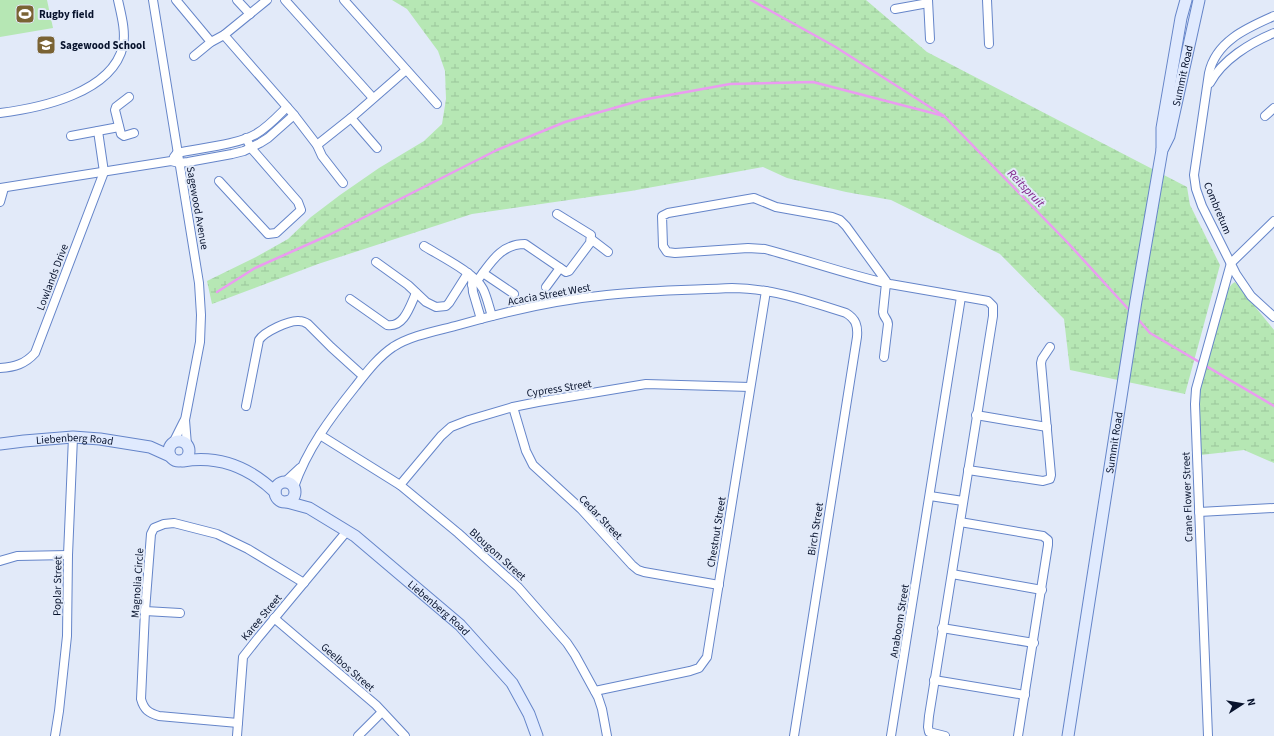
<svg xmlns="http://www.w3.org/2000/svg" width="1274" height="736" font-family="'Source Sans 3',sans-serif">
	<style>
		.grass { fill: #b6e7b4 }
		.wetland { fill: url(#wetland-marsh) }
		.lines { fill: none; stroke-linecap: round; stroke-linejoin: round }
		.stream { stroke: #ea9cf0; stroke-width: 2.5 }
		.street-casing { stroke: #6585c9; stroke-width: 10 }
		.secondary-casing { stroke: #6585c9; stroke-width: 13 }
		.street { stroke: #fff; stroke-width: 8 }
		.secondary { stroke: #e0eafe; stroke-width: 11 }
		.labels { text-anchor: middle; stroke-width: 4; stroke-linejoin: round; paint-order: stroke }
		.poi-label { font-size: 11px; font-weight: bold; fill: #08132d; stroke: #e2eaf9; text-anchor: start }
		.street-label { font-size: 11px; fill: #08132d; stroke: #e2eaf9 }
		.water-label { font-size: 12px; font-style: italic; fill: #81258a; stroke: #e2eaf9 }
	</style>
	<defs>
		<pattern id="wetland-marsh" width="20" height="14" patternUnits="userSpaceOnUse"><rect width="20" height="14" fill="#b6e7b4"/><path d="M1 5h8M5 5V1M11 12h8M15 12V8" fill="none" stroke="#9bc59b"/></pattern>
	</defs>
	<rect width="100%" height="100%" fill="#e2eaf9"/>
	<!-- grass -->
	<polygon class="grass" points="0,0 47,0 53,28 0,37"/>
	<!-- wetland -->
	<g class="wetland">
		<polygon points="392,0 866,0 927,52 1187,187 1190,205 1220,265 1185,394 1070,370 1064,319 1000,254 891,200 846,192 787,178 763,167 631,191 472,214 318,264 212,304 207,281 256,257 288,239 311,217 340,195 379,168 424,141 442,124 446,99 445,71 438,51 407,9"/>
		<polygon points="1235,282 1274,330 1274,463 1244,450 1201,455 1199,407 1200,390 1228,289 1232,284"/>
	</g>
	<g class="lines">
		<!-- stream -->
		<g class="stream">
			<polyline points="751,0 834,46 944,116 1068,243 1131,312"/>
			<polyline points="217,292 255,268 329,235 497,150 565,122 642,100 730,84 813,82 944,116"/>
			<polyline points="1137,318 1150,333 1274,406"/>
		</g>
		<defs>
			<g id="street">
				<polyline points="153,0 199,283 201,315 200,342 185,420 187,445"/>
				<polyline points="176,0 211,42"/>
				<polyline points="237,0 250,14"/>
				<polyline points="285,0 373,98"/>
				<polyline points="344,0 437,104"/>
				<polyline points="928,0 930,39"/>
				<polyline points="987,0 989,44"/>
				<polyline points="895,9 928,3"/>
				<path d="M1274 16C1247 28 1216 41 1209 73L1194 175 1196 189 1202 206 1236 274 1251 296 1274 317"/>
				<polyline points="224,35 294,115 317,145 322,156 343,183"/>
				<polyline points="194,56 211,42 224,35 267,0"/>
				<path d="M1210 83C1222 60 1250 43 1274 33"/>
				<polyline points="129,97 116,107 115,110 121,134 124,136 134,133"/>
				<path d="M0 113C40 108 112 93 123 46 126 31 121 14 118 0"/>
				<polyline points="1265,116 1274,108"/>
				<polyline points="351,118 377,148"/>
				<polyline points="71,136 119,127"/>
				<polyline points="317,145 351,118 406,70"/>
				<path d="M174 157 177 153C200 148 237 145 256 134 268 127 278 116 287 107"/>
				<polyline points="219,181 268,234 276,233 301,210 298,202 251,148 246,138"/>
				<polyline points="0,188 171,161 179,163 188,162 232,154 244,151 260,143 268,138 294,115"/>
				<polyline points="0,202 4,188"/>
				<polyline points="591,239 608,252"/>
				<path d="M424 246C440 256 475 273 483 289 487 297 489 307 492 316"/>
				<polyline points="376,262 408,285 426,302 436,307 446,306 449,303 468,273"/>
				<polyline points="483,273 514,294"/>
				<polyline points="472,280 473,292 481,319"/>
				<path d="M472 285 477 281C490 264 500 244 525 244L566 272 569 271 590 243 591 235 557 214"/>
				<polyline points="546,287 560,268"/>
				<path d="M350 299 387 325C404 328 410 306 416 293"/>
				<path d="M884 357 888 324C888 319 883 317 883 312L886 283V281L846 226 840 220 832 217 776 207 754 198 668 213 662 216 663 246 667 252 675 253 748 248 765 249C807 260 848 275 890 284L988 301 993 306V316L929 716 928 727 929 732 945 736"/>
				<path d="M0 368C15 367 25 364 35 353L104 172 98 131"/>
				<path d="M246 406 259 340C264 332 289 320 299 321 303 321 305 322 308 324L331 347 363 376"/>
				<polyline points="513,407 526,451 533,465 581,509 632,565 638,570 644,572 719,585"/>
				<polyline points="976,415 1047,427"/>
				<polyline points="320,435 400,485 458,533 518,587 567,643 575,655 598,697 602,709 607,736"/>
				<polyline points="173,443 184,421"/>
				<polyline points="968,470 1043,481 1050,479 1051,475 1041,363 1042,359 1050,347"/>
				<polyline points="285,482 300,468"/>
				<polyline points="400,485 441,436 451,427 469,420 513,407 538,402 646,384 750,387"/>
				<path d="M294 487C307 449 331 417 355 387 366 373 378 357 393 347 412 335 437 331 459 325 507 311 557 300 607 295 648 290 691 290 732 288 771 288 809 301 846 313 856 319 858 326 857 337L794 736"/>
				<polyline points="930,496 963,501"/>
				<polyline points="1199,512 1274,508"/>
				<polyline points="960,522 1043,536 1048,540 1048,545 1018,736"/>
				<polyline points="0,561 17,556 68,555"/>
				<polyline points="952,574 1042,590"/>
				<polyline points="145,611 180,613"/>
				<polyline points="274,618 376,705 405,736"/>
				<polyline points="942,628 1034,643"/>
				<polyline points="934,680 1025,695"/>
				<polyline points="595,691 690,671 699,668 707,657 766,291"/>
				<path d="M238 723 159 716C149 713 144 710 141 699L145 611 151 534 154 528 164 524 174 523 217 534 248 549 304 583"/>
				<polyline points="55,736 59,711 67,636 68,555 73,437"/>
				<polyline points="237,736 243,657 258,638 347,531"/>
				<polyline points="358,736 382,712"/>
				<polyline points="891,736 961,297"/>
				<polyline points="1208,736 1197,456 1195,404 1196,389 1231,263 1274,221"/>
			</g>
			<g id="secondary">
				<polyline points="1162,149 1162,128 1181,18 1186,0"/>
				<circle cx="179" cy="451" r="10"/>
				<path id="s1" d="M0 444 24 441 73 437 100 439 150 447 170 456"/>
				<path d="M183 461C219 455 250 468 275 492"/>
				<circle cx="285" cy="492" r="10"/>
				<path id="s2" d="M287 502 309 508 355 536 460 625 512 683 529 714 537 736"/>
				<path id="s3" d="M1068 736 1136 301 1162 150 1169 136 1199 0"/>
			</g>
		</defs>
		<!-- street casing -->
		<use href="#street" class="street-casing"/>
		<!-- secondary casing -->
		<use href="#secondary" class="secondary-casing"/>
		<!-- street -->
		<use href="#street" class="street"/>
		<!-- secondary -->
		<use href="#secondary" class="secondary"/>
	</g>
	<!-- icons -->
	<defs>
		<symbol id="stadium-square" viewBox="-11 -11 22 22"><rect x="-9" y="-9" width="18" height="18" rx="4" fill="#7a6334" stroke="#e2eaf9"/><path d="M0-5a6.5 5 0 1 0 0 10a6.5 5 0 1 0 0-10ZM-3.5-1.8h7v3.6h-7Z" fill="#fff"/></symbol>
		<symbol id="school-square" viewBox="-11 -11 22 22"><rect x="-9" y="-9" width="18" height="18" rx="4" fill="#7a6334" stroke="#e2eaf9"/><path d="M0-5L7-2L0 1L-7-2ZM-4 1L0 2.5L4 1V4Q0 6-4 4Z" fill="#fff"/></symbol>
	</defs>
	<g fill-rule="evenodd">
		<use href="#stadium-square" x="14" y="3" width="22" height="22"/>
		<use href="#school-square" x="35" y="34" width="22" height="22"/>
	</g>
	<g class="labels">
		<!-- poi labels -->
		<g class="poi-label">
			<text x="39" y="18">Rugby field</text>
			<text x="60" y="49">Sagewood School</text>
		</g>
		<!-- street labels -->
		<g class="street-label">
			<text dy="4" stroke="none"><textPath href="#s3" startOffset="671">Summit Road</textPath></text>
			<text transform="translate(198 208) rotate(80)" y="4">Sagewood Avenue</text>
			<text transform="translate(1218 208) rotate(67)" y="4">Combretum</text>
			<text transform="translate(52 277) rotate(-69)" y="4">Lowlands Drive</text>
			<text transform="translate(549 294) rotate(-10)" y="4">Acacia Street West</text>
			<text transform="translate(559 388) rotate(-9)" y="4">Cypress Street</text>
			<text dy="4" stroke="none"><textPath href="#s1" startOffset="75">Liebenberg Road</textPath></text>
			<text dy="4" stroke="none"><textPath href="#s3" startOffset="297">Summit Road</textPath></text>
			<text transform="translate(1187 497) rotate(-92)" y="4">Crane Flower Street</text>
			<text transform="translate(601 517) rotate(46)" y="4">Cedar Street</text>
			<text transform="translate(815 529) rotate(-81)" y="4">Birch Street</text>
			<text transform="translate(716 532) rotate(-81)" y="4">Chestnut Street</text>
			<text transform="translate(498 554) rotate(42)" y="4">Blougom Street</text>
			<text transform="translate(137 583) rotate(-86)" y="4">Magnolia Circle</text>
			<text transform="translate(57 586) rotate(-89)" y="4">Poplar Street</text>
			<text dy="4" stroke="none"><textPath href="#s2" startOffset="187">Liebenberg Road</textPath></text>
			<text transform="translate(261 617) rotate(-50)" y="4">Karee Street</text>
			<text transform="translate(899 621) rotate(-81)" y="4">Anaboom Street</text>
			<text transform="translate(348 667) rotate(41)" y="4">Geelbos Street</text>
		</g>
		<!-- water labels -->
		<g class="water-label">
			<text transform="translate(1026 188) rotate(46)" y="4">Reitspruit</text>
		</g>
	</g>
	<!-- north arrow -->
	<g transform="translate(1242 704) rotate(78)" stroke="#e2eaf9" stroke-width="3" paint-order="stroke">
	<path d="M0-3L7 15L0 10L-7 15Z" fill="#08132d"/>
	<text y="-6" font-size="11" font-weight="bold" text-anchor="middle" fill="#08132d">N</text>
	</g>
</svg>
